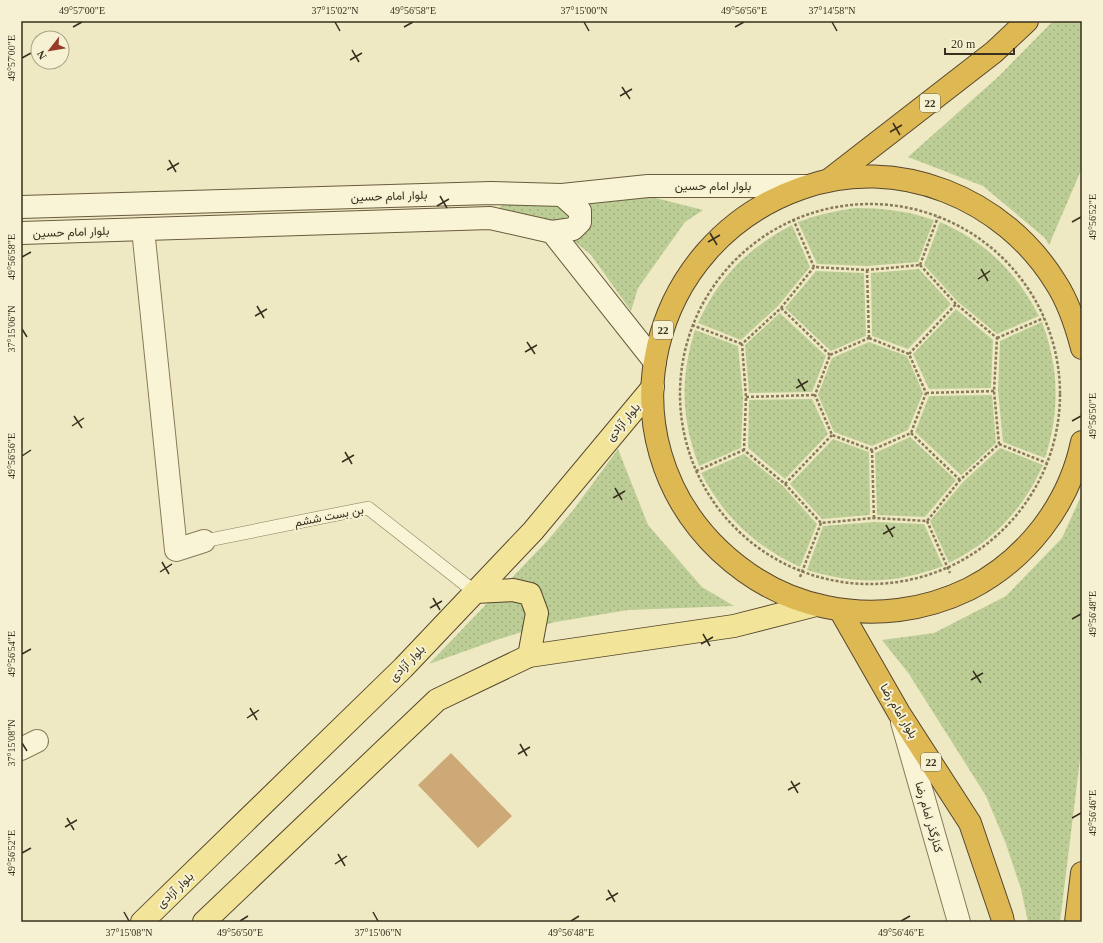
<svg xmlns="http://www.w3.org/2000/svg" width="1103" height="943" font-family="'Times New Roman',Vazirmatn,serif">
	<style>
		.grass { fill: url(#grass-dots) }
		.building { fill: #cda978 }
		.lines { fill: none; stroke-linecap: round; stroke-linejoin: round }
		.lane-casing { stroke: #897a59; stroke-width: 14 }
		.street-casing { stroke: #897a59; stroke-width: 24 }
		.secondary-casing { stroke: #6a5b3d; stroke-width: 24 }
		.primary-casing { stroke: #56472e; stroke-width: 24 }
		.highway-casing { stroke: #56472e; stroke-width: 24 }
		.path { stroke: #897a59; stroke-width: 2.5; stroke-dasharray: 3 2; stroke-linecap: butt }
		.lane { stroke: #f9f4d6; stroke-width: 13 }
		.street { stroke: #f9f4d6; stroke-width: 22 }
		.secondary { stroke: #f9f4d6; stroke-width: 22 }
		.primary { stroke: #f2e59a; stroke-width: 22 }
		.highway { stroke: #deb853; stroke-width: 22 }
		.ticks { fill: none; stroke: #382f1e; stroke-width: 1.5 }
		.labels { text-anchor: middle; stroke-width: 4; stroke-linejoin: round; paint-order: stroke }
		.shield { fill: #f6f1d2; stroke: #716954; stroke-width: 1 }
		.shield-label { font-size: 11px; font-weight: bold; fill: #382f1e }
		.street-label { font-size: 12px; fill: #382f1e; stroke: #f6f1d2 }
		.neatline { fill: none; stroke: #382f1e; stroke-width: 1.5 }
		.ticks-label { font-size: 10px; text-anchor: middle; fill: #382f1e }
	</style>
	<defs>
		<pattern id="grass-dots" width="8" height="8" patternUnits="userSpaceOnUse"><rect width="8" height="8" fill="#bdcd96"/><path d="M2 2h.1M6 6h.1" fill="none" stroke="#a3b081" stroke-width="1.8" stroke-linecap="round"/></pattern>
	</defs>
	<rect width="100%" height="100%" fill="#eee9c3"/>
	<!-- grass -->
	<g class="grass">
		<polygon points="1053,21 1082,21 1082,168 1049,245 1045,238 983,186 908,157 998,77"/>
		<polygon points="648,196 703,210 685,222 638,288 631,311 591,255 555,225 496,210 503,205"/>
		<path d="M855 208C883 208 908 211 934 220L918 262 867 266 817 264 798 222C817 215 835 211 855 208Z"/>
		<path d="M940 222C986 242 1016 272 1039 316L997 334 958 302 924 265Z"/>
		<path d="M792 225 810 267 778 306 741 340 698 323C718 278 748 248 792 225Z"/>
		<polygon points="919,269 951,304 908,349 872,336 871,273"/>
		<polygon points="816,271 864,273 866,336 831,351 785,308"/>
		<polygon points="956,309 993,340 991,388 929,389 913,354"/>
		<polygon points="780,313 826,356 812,392 749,393 745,345"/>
		<path d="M1042 322C1059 367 1060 412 1045 458L1003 442 998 391 1000 341Z"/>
		<path d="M695 330 738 346 743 397 741 448 699 466C681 419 680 377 695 330Z"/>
		<polygon points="869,342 907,356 923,393 908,430 872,446 834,432 818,395 832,358"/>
		<polygon points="992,395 996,443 961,475 915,432 929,396"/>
		<polygon points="812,399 828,434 785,479 748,448 749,400"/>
		<polygon points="910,437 956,480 925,517 877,515 875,453"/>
		<polygon points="833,439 869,452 870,515 822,519 790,484"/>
		<path d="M1000 448 1043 465C1023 510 993 541 949 563L930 521 963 482Z"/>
		<polygon points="618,449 648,525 702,587 734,606 628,610 555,622 499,639 429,664 548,540 574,509"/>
		<path d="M744 454 783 486 817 524 800 567C755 546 724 517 701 473Z"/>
		<polygon points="1082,494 1082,743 1060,922 1028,922 1021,889 1006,844 986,796 909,674 882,640 934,633 1006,596 1062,538"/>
		<path d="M874 522 924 524 943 566C896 584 855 585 807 570L823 526Z"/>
	</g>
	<!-- building -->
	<polygon class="building" points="451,753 512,816 478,848 418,785"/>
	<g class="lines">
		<defs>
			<polyline id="lane" points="204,541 368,508 475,592"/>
			<g id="street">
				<polyline points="143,229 176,550 204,541"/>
				<polyline points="902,722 959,922"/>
				<polyline points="21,749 37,741"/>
			</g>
			<g id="secondary">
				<polyline points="21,207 491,193 562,195 648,186 805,186"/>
				<polyline points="552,232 573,229 580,222 580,211 562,195"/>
				<polyline points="21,233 490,218 552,232 655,362"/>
			</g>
			<g id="primary">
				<polyline points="475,592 513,590 530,594 537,613 529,656"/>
				<polyline points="142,922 403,668 533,531 653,387"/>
				<polyline points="204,922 437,700 529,656 734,626 816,605"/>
			</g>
			<g id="highway">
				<polyline points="829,180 994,52 1027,21"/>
				<path d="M1082 348C1076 325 1069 303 1056 283 1004 198 897 154 802 188 647 242 600 437 720 551 750 579 786 599 826 607 874 617 924 611 969 589 1026 560 1069 505 1082 442"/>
				<polyline points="840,610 899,713 970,823 1002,917 1003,922"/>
				<polyline points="1076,922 1082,873"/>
			</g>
		</defs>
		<!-- lane casing -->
		<use href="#lane" class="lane-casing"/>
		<!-- street casing -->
		<use href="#street" class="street-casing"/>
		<!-- secondary casing -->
		<use href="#secondary" class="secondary-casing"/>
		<!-- primary casing -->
		<use href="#primary" class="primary-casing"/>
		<!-- highway casing -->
		<use href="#highway" class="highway-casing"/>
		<!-- path -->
		<g class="path">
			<circle cx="870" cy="394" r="190"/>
			<polyline points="793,219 814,267"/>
			<polygon points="920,265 956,304 997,338 994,391 999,444 960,480 927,521 874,518 821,523 785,484 744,450 746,397 742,344 781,308 814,267 867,270"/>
			<polyline points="920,265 938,217"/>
			<polyline points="867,270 869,338"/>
			<polyline points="781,308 830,355"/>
			<polyline points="692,325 742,344"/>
			<polygon points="869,338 909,354 926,393 911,433 872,450 832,435 815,395 830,355"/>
			<polyline points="997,338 1044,318"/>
			<polyline points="909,354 956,304"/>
			<polyline points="926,393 994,391"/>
			<polyline points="746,397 815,395"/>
			<polyline points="911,433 960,480"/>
			<polyline points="999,444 1047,463"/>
			<polyline points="872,450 874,518"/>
			<polyline points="696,471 744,450"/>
			<polyline points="785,484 832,435"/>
			<polyline points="927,521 950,573"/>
			<polyline points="800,577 821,523"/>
		</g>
		<!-- lane -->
		<use href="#lane" class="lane"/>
		<!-- street -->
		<use href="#street" class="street"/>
		<!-- secondary -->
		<use href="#secondary" class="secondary"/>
		<!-- primary -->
		<use href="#primary" class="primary"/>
		<!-- highway -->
		<use href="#highway" class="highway"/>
	</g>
	<!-- ticks -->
	<path class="ticks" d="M335 22 340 31M584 22 589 31M832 22 837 31M73 27 82 22M404 27 413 22M735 27 744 22M352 50 359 62M22 58 31 53M350 60 362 53M622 87 630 99M620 96 632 89M893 123 900 135M890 132 902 125M169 160 176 172M167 170 179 163M440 196 447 208M437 206 449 199M1072 222 1081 217M710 233 717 245M708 242 720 235M22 257 31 252M981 269 988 281M978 279 990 271M257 306 264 318M255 316 267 309M22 329 27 337M527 342 535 354M525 352 537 345M798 379 805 391M796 388 808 381M74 416 82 428M1072 421 1081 416M72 426 84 418M345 452 352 464M22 456 31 450M342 462 354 455M615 488 622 500M613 498 625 491M886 525 893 537M883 534 895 527M162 562 169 574M160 572 172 564M433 598 440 610M430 608 442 601M1072 619 1081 614M703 634 710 646M701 644 713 637M22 654 31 649M973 671 981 683M971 680 983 673M250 708 257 720M247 718 259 710M22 743 27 751M520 744 527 756M518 754 530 747M791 781 798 793M788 790 800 783M67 818 74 830M1072 818 1081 813M65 827 77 820M22 853 31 848M338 854 345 866M335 864 347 856M608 890 615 902M606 900 618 893M124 912 129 921M373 912 378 921M240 921 248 916M571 921 579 916M901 921 910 916"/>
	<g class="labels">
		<!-- shield labels -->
		<g class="shield">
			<rect x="920" y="94" width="20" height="18" rx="3"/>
			<rect x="653" y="321" width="20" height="18" rx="3"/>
			<rect x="921" y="753" width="20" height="18" rx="3"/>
		</g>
		<g class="shield-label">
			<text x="930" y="107">22</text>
			<text x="663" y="334">22</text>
			<text x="931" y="766">22</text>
		</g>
		<!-- street labels -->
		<g class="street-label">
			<text x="713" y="190">بلوار امام حسین</text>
			<text transform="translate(389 196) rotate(-2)" y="4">بلوار امام حسین</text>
			<text transform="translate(71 232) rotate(-2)" y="4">بلوار امام حسین</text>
			<text transform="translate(623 422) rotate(-50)" y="4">بلوار آزادی</text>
			<text transform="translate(329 516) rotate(-11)" y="4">بن بست ششم</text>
			<text transform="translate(407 663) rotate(-46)" y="4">بلوار آزادی</text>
			<text transform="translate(899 711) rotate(59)" y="4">بلوار امام رضا</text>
			<text transform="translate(929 817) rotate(74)" y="4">کنارگذر امام رضا</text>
			<text transform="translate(175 890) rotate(-44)" y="4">بلوار آزادی</text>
		</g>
	</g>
	<!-- border -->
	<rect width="1103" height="943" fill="none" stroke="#f6f1d2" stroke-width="44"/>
	<!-- north arrow -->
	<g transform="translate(50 50) rotate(239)"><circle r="19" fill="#f6f1d2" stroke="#aaa38a"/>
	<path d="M0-3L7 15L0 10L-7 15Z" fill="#983b29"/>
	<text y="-6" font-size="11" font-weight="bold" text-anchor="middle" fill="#382f1e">N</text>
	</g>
	<!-- scale -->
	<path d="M945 48v6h69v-6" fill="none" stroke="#382f1e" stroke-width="2"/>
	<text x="951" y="48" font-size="12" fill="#382f1e" stroke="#f6f1d2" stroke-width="3" paint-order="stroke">20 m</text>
	<rect x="22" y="22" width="1059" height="899" class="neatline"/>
	<g class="ticks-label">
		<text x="82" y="14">49°57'00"E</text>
		<text x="335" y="14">37°15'02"N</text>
		<text x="413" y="14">49°56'58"E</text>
		<text x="584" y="14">37°15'00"N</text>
		<text x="744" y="14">49°56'56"E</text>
		<text x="832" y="14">37°14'58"N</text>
		<text transform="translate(11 58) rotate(-90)" y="4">49°57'00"E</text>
		<text transform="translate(1092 217) rotate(-90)" y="4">49°56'52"E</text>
		<text transform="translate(11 257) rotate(-90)" y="4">49°56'58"E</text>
		<text transform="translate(11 329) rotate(-90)" y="4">37°15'06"N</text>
		<text transform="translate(1092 416) rotate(-90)" y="4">49°56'50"E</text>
		<text transform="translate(11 456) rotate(-90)" y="4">49°56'56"E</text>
		<text transform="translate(1092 614) rotate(-90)" y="4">49°56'48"E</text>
		<text transform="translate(11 654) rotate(-90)" y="4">49°56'54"E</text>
		<text transform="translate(11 743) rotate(-90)" y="4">37°15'08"N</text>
		<text transform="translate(1092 813) rotate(-90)" y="4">49°56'46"E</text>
		<text transform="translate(11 853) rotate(-90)" y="4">49°56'52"E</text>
		<text x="129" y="936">37°15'08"N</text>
		<text x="240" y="936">49°56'50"E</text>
		<text x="378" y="936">37°15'06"N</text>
		<text x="571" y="936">49°56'48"E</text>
		<text x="901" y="936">49°56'46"E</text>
	</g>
</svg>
